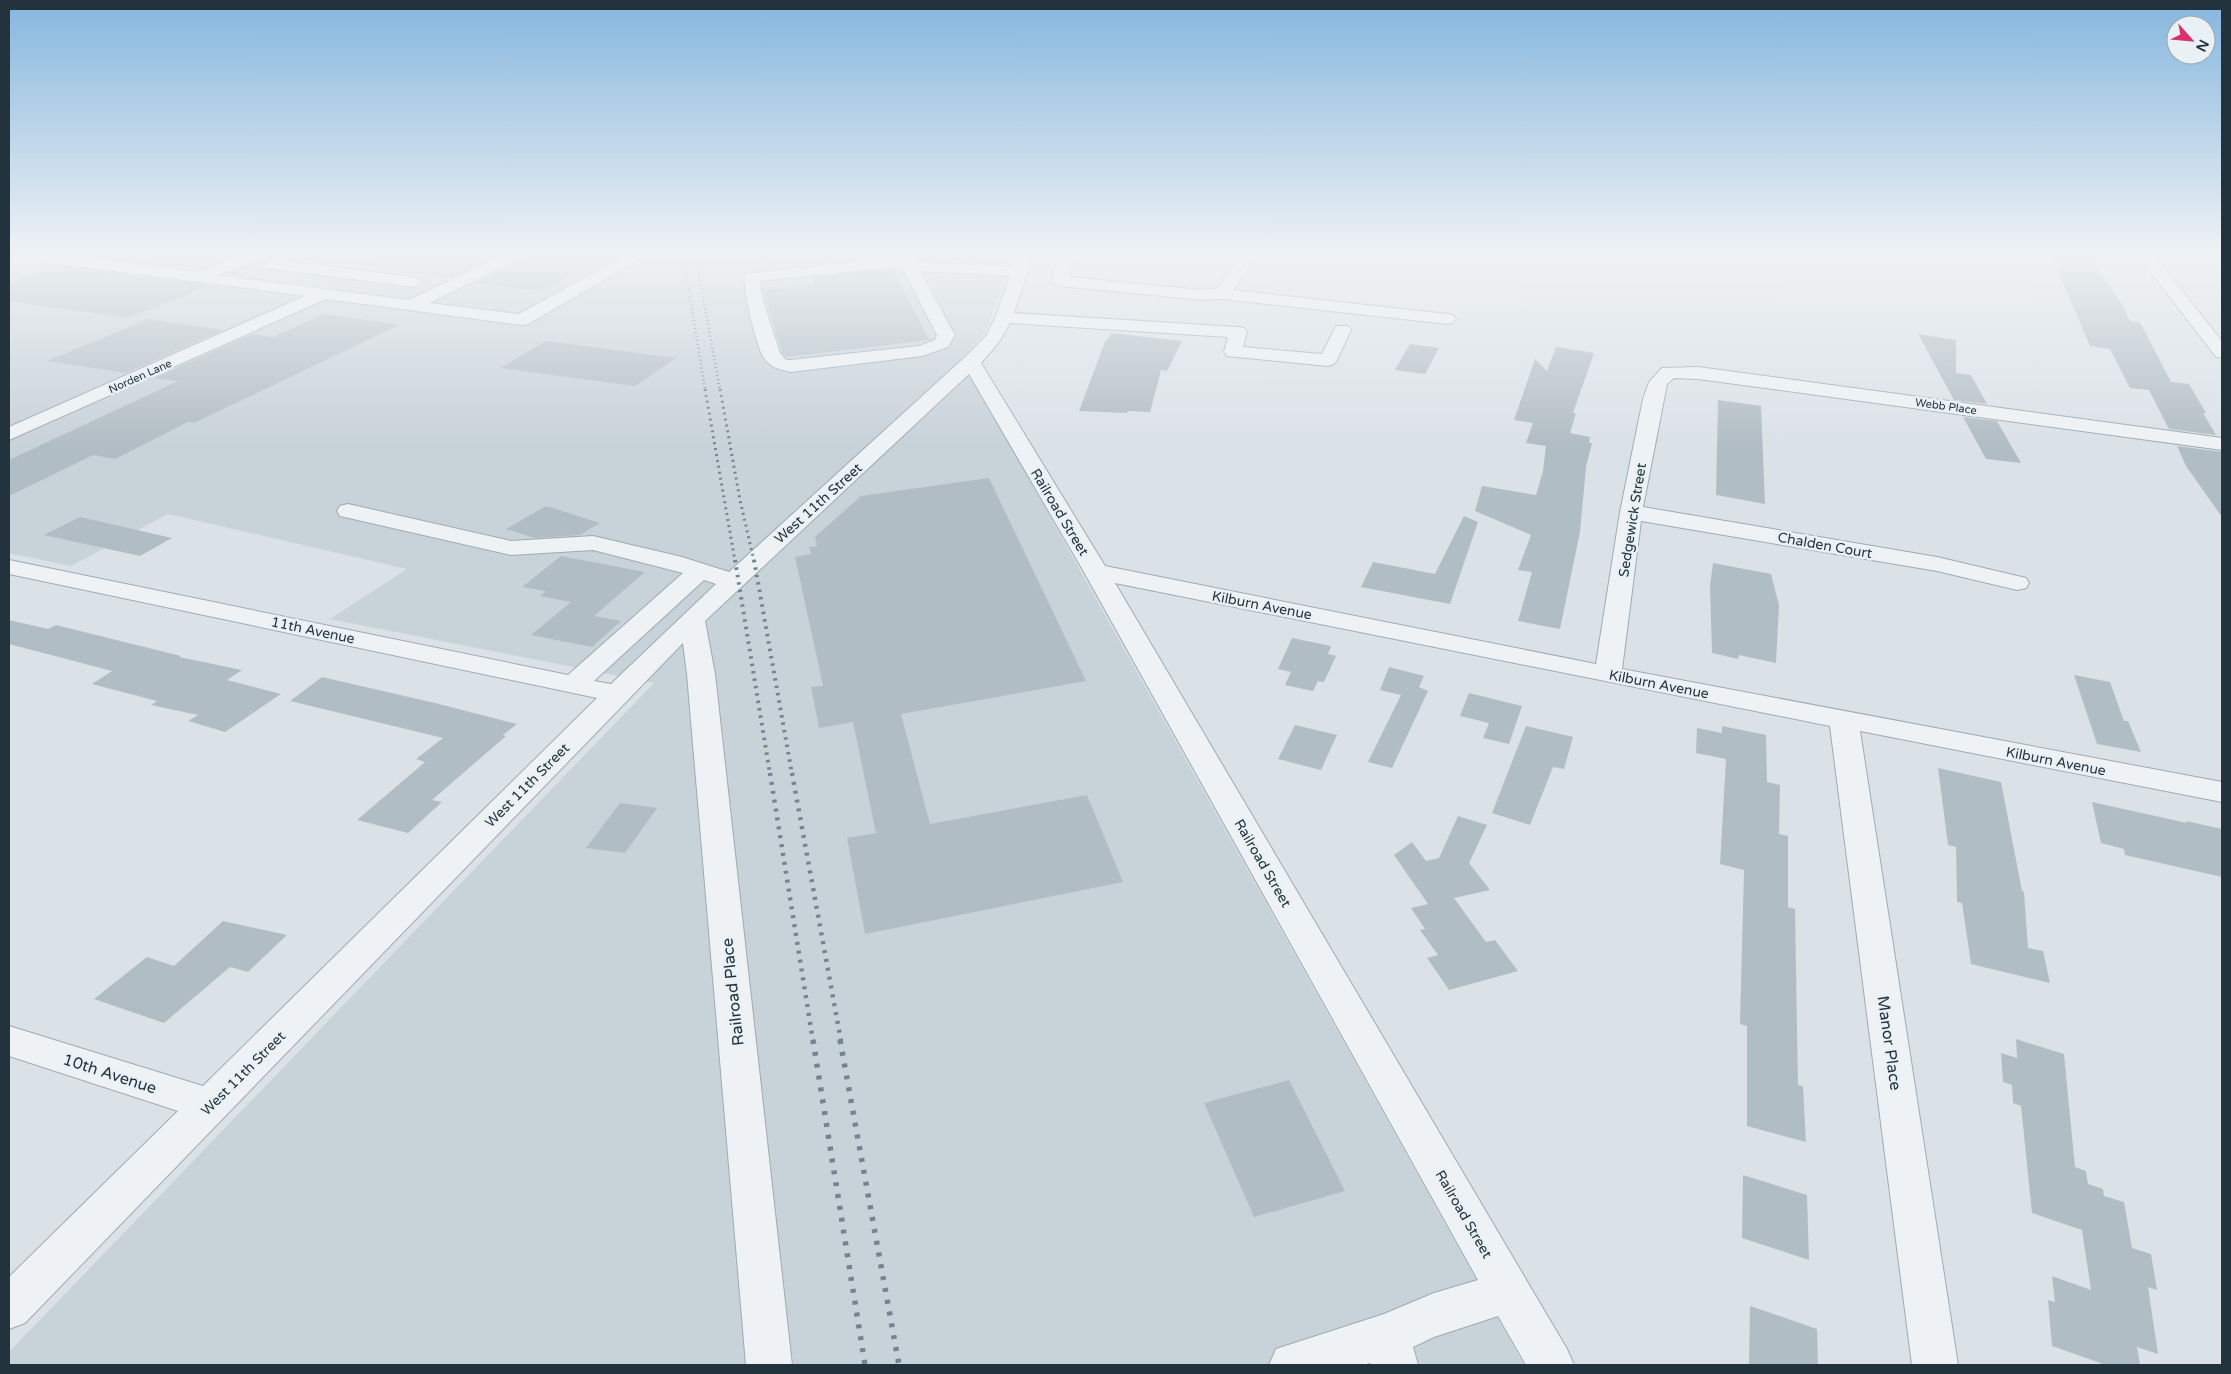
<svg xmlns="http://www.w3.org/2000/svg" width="2231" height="1374" font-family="'Varela Round',sans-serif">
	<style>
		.built { fill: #c8d2d9 }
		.building { fill: #b1bdc4 }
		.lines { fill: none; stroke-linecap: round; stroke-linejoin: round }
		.minor-casing { stroke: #a0aab1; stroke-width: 2 }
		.minor { fill: #eef2f5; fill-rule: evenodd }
		.rail-far4 { stroke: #738592; stroke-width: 2.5; stroke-dasharray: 1 3; stroke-linecap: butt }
		.rail-far3 { stroke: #738592; stroke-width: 3; stroke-dasharray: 2 4; stroke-linecap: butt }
		.rail-far2 { stroke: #738592; stroke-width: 4; stroke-dasharray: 2.5 5; stroke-linecap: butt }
		.rail-far1 { stroke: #738592; stroke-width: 4.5; stroke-dasharray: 3 6; stroke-linecap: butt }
		.rail { stroke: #738592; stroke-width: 5.5; stroke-dasharray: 4 8; stroke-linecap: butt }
		.labels { text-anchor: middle; stroke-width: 5; stroke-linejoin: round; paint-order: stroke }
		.far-street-label { font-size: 11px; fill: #23333e; stroke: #eaf1f5 }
		.street-label { font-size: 14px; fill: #23333e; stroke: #eaf1f5 }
		.near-street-label { font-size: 16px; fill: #23333e; stroke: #eaf1f5 }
	</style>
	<rect width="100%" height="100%" fill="#dbe2e7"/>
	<!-- built -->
	<polygon class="built" points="48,253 1015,253 985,333 962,359 1524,1365 9,1365 9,1352 654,683 330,619 407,569 168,514 71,566 9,553 9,266"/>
	<!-- building -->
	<g class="building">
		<polygon points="62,253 243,253 198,270"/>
		<polygon points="271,253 286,254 234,275 225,274 267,258"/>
		<polygon points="376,253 503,253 450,278 375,269"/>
		<polygon points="529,253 614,253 541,291 475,283 525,258"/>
		<polygon points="2050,253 2087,253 2120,301 2130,321 2140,322 2171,382 2189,384 2206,413 2203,413 2216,435 2169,429 2149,390 2130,388 2110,349 2090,346"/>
		<polygon points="47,264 209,285 129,318 9,301 9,283 47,269"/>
		<polygon points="893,269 929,340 786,357 782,352 763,290 815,285 813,277"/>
		<polygon points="324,314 399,325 194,423 188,422 115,459 93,455 9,496 9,460 178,381 154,378 252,334 273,337"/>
		<polygon points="148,319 223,330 126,373 47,361"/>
		<polygon points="1112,333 1182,341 1167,371 1161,370 1150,412 1128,411 1127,413 1079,411 1105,342"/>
		<polygon points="1918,334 1956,340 1956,373 1971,375 1987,404 1954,400"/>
		<polygon points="546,341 676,358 635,386 500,368"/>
		<polygon points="1410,344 1439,348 1425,374 1395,370"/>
		<polygon points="1556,347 1594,353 1573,413 1576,413 1570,433 1590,437 1589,443 1592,443 1586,467 1580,532 1560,629 1518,621 1532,572 1518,570 1531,535 1475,511 1482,486 1536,495 1543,471 1546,446 1526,443 1533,423 1514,420 1535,359 1547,371"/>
		<polygon points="1718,400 1761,406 1765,504 1716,495"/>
		<polygon points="1963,417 1997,421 2021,463 1986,459"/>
		<polygon points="2177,446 2222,452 2222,517 2186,466"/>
		<polygon points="989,478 1086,681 901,714 930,824 1087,795 1123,882 865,934 847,838 876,833 853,722 819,728 811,687 823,686 795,557 811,554 809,547 817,546 815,537 861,496"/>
		<polygon points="546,506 600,523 580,535 535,538 506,529"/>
		<polygon points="1464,516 1478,522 1450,604 1361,587 1373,562 1435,574"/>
		<polygon points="80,517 172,538 140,556 44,535"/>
		<polygon points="561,556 645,572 594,616 621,621 592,647 531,635 571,602 540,596 546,591 522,587"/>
		<polygon points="1713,563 1771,574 1779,605 1776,663 1739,655 1738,659 1712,653 1710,586"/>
		<polygon points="9,620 48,629 56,625 181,656 179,657 242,670 227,680 281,694 225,732 188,721 198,715 151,705 157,701 92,684 112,671 9,644"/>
		<polygon points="1292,638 1331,646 1328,654 1336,656 1324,682 1318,681 1313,691 1285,685 1291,672 1278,669"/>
		<polygon points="1389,667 1424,676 1419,687 1428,691 1392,768 1368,762 1401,695 1380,690"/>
		<polygon points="2074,675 2110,682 2124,721 2128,721 2141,752 2097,744"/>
		<polygon points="322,677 435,703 517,724 503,735 506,736 432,800 442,802 408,833 357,820 425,762 416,759 443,738 290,701"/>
		<polygon points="1469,693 1522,706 1509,744 1483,738 1489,723 1460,716"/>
		<polygon points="1295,725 1337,735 1321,770 1278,759"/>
		<polygon points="1526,726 1573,737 1564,769 1553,767 1530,825 1492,813"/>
		<polygon points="1722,726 1766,735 1767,782 1780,785 1779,834 1788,836 1788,907 1795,909 1798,1085 1803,1086 1806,1142 1747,1126 1747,1026 1740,1024 1744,870 1720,864 1726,759 1696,753 1697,728 1722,733"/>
		<polygon points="1938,768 2001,782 2022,891 2024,892 2028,948 2043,951 2050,983 1971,964 1962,903 1957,902 1956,847 1948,845"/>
		<polygon points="2092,802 2187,823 2186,821 2222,829 2222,877 2125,855 2124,849 2101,843"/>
		<polygon points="620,803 657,808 625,853 586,848"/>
		<polygon points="1458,816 1487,825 1469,863 1490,890 1454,898 1486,942 1495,940 1518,971 1449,990 1427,958 1438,955 1420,930 1425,929 1411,908 1428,904 1394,855 1412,842 1426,861 1439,858"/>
		<polygon points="223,921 287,935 248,972 230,967 164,1023 94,999 147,957 174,966"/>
		<polygon points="2016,1039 2064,1054 2075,1167 2086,1171 2088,1184 2103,1189 2104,1196 2124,1202 2132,1248 2151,1254 2157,1290 2148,1287 2158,1354 2137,1347 2140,1365 2106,1365 2052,1346 2048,1300 2055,1302 2052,1276 2091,1290 2082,1230 2032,1213 2021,1106 2013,1103 2012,1085 2003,1082 2001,1053 2017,1058"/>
		<polygon points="1289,1080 1345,1191 1254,1217 1204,1103"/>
		<polygon points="1743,1175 1807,1195 1809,1260 1742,1238"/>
		<polygon points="1750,1306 1817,1329 1818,1365 1749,1365"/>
	</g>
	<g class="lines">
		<defs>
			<g id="minor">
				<polygon points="24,253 49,253 198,272 248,253 269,253 266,256 218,275 409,300 507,253 527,253 524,256 430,303 519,314 630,253 649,253 646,256 528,324 522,325 326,299 9,440 9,427 305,296 30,260 25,258 22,255"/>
				<path d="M1018 253H1034L1014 313 1238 327 1244 328 1247 332 1243 347 1322 354 1336 326H1348L1351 330 1337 360 1334 364 1328 366 1227 356 1224 352 1228 337 1010 323 999 342 981 363 1105 566 1596 664 1620 512 1643 399 1649 382 1662 368 1698 367 2222 438V450L1698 379 1674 378 1667 384 1643 507 1937 557 2026 578 2029 583 2026 588 2017 590 1937 571 1641 521 1622 669 2222 782V802L1860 731 1958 1365H1912L1830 726 1115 583 1567 1349 1574 1365H1526L1498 1316 1434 1337 1413 1347 1418 1365H1371L1370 1363 1363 1365H1269L1276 1349 1384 1314 1434 1293 1478 1280 1084 572 969 374 705 621 715 674 792 1365H746L687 674 683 643 25 1323 9 1329V1277L178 1111 9 1056V1026L203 1086 597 698 9 574V560L568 675 683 573 593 550 511 555 340 516 337 511 340 506 348 504 511 541 593 536 682 557 729 572 964 358 986 336 995 318 1010 276 920 271 955 335 948 347 922 356 791 372C779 369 771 368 764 358 757 348 740 283 746 274L908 256 914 258 916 262 1013 267ZM901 266 937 335 935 340 919 346 791 360H786L780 353 762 297 760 281ZM704 580 716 584 611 684 594 681Z"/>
				<polygon points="1057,253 1073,253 1069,277 1203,290 1217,289 1244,253 1260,253 1233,290 1447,314 1453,315 1456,319 1453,323 1447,324 1222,299 1203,300 1060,286 1054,284 1052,281"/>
				<polygon points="2136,253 2152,253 2222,341 2222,358 2216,357"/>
				<polygon points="273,260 413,277 419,279 421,282 419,285 413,287 267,268 265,265 267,262"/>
			</g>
		</defs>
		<!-- minor casing -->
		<use href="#minor" class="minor-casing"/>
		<!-- minor -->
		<use href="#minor" class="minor"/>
		<!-- rail-far4 -->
		<g class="rail-far4">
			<polyline points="683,253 705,390"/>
			<polyline points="695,253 720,390"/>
		</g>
		<!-- rail-far3 -->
		<g class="rail-far3">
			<polyline points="705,389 735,561"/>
			<polyline points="720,389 740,500 754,561"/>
		</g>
		<!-- rail-far2 -->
		<g class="rail-far2">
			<polyline points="735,560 770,774"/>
			<polyline points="754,560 792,774"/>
		</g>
		<!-- rail-far1 -->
		<g class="rail-far1">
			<polyline points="770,773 813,1041"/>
			<polyline points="792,773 841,1041"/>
		</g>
		<!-- rail -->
		<g class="rail">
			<polyline points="813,1040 865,1365"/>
			<polyline points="840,1040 899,1365"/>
		</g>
	</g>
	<!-- sky -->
	<linearGradient id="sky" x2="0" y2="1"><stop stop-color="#85b6dd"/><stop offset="0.57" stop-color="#eff2f4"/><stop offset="1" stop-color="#eff2f4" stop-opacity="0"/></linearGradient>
	<rect width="2231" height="445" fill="url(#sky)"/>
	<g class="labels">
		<!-- far-street labels -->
		<g class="far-street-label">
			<text transform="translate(140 376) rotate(-24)" y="4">Norden Lane</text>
			<text transform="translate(1946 406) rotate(8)" y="4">Webb Place</text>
		</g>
		<!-- street labels -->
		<g class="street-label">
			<text transform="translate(818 503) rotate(-42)" y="5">West 11th Street</text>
			<text transform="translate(1060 512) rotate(59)" y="5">Railroad Street</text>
			<text transform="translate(1632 520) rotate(-81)" y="5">Sedgewick Street</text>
			<text transform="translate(1825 545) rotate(10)" y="5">Chalden Court</text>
			<text transform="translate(1262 605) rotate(11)" y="5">Kilburn Avenue</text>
			<text transform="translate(313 630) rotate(12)" y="5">11th Avenue</text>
			<text transform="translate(1659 684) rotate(11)" y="5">Kilburn Avenue</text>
			<text transform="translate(2056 761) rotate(11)" y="5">Kilburn Avenue</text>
			<text transform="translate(527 785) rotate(-45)" y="5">West 11th Street</text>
			<text transform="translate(1263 863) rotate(60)" y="5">Railroad Street</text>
			<text transform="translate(243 1073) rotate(-45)" y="5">West 11th Street</text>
			<text transform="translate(1464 1214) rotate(60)" y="5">Railroad Street</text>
		</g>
		<!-- near-street labels -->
		<g class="near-street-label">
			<text transform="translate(732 992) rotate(-96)" y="6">Railroad Place</text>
			<text transform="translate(1890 1043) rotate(82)" y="6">Manor Place</text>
			<text transform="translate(110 1073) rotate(18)" y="6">10th Avenue</text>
		</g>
	</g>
	<!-- border -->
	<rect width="2231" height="1374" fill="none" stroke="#23333e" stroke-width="20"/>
	<!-- north arrow -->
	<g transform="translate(2191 40) rotate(117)"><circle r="24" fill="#eaf1f5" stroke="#9aa5ac"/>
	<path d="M0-4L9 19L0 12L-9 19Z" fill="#dc306e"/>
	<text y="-8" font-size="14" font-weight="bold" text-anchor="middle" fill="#23333e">N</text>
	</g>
</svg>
